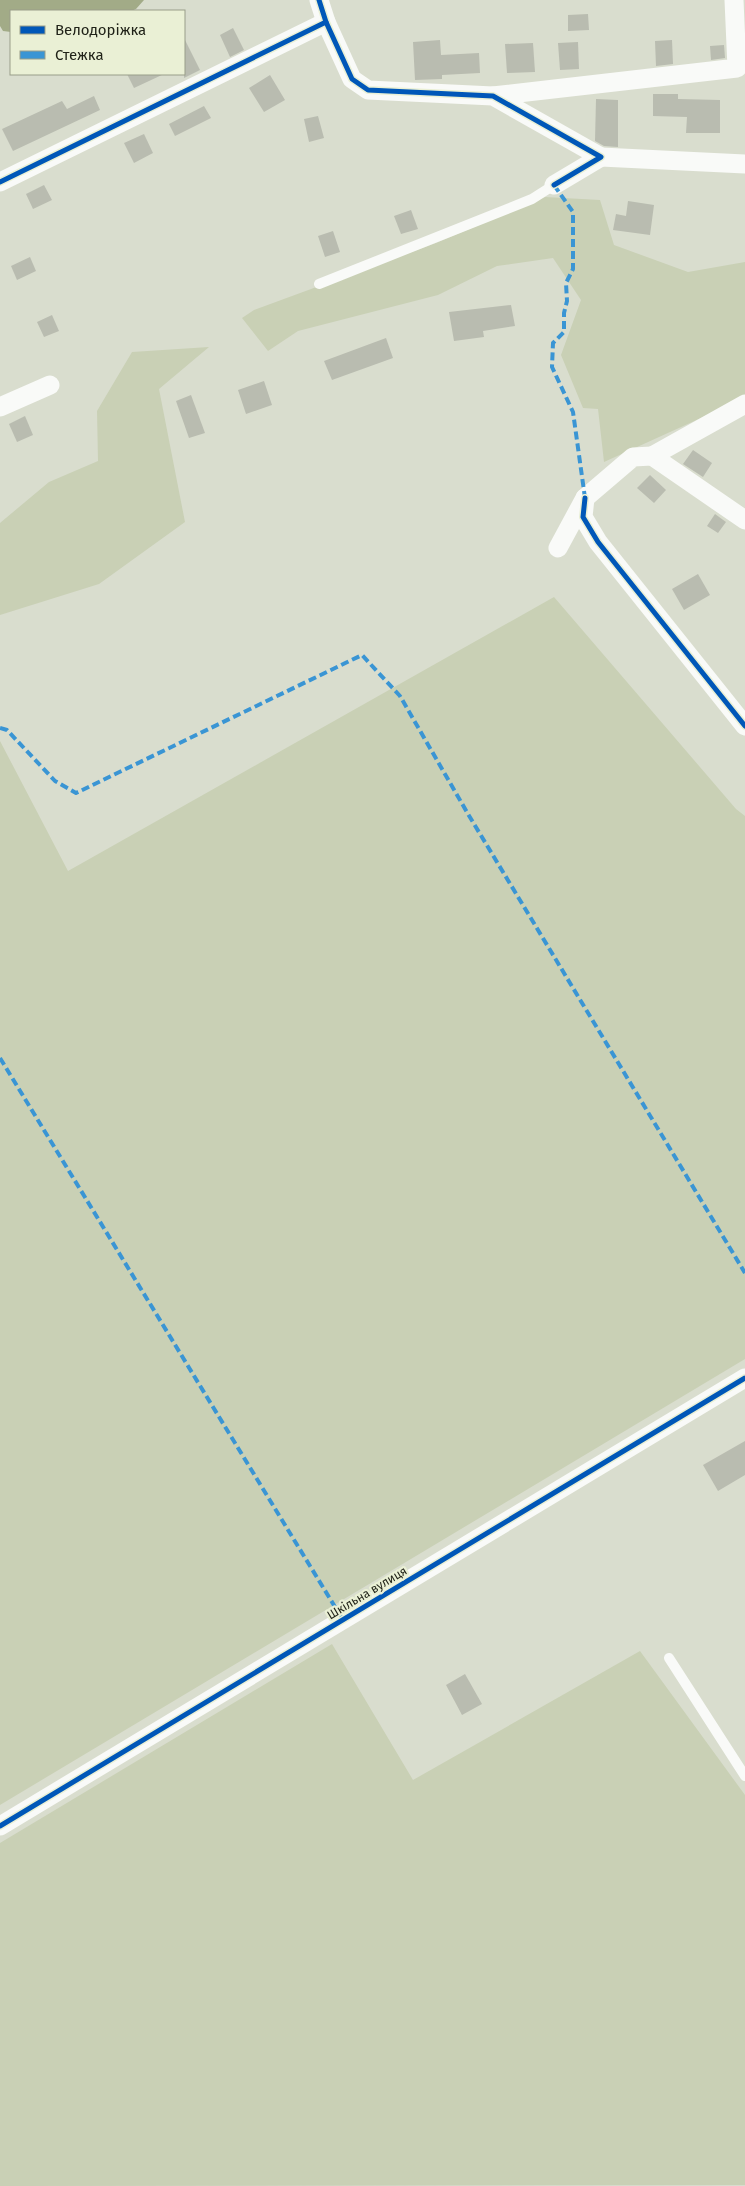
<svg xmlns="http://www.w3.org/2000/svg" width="745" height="2186" font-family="'Fira Sans',sans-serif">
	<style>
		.green { fill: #c9d0b5 }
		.water { fill: #a2ab87 }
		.building { fill: #b9bcb0 }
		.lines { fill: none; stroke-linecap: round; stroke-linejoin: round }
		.lane { stroke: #f9faf8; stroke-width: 10 }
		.street { stroke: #f9faf8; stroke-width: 19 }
		.quiet { stroke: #3a95d4; stroke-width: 4; stroke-dasharray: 8 4; stroke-linecap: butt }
		.cycleway-casing { stroke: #eaf0d5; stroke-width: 8 }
		.cycleway { stroke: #0057b8; stroke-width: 5 }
		.labels { text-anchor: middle; stroke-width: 4.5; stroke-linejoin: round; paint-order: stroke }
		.street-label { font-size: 12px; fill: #202218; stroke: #eaf0d5 }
	</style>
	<rect width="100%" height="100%" fill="#d9ddce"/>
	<!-- green -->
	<g class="green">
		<polygon points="545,197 600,200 614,245 688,272 745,262 745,398 604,462 598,409 583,408 561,355 581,300 553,258 497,266 438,295 298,331 268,351 242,318 254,310 436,243"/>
		<polygon points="209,347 159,389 185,522 99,584 0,615 0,523 49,482 98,461 97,411 132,352"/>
		<polygon points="554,597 736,809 745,816 745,1359 0,1805 0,741 68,871"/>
		<polygon points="332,1644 413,1780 640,1651 745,1795 745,2185 0,2186 0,1843"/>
	</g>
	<!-- water -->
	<polygon class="water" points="0,0 144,0 136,9 131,11 11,11 11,32 3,31 0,26"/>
	<!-- building -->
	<g class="building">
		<polygon points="588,14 589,30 568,31 568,15"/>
		<polygon points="233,28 244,50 230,57 220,35"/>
		<polygon points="184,38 200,70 184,78"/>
		<polygon points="440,40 441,55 479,53 480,73 442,75 442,79 415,80 413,42"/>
		<polygon points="672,40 673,64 656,66 655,41"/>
		<polygon points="578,42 579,69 560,70 558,43"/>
		<polygon points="533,43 535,72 507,73 505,44"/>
		<polygon points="724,45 725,58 711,60 710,46"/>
		<polygon points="127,74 164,74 134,88"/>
		<polygon points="270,75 285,100 264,112 249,88"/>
		<polygon points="653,94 678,94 678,99 720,100 720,133 686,133 687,117 653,116"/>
		<polygon points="94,96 100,110 13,151 2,129 62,101 67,109"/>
		<polygon points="596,99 618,100 618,147 604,146 595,141"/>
		<polygon points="204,106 211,118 175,136 169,124"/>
		<polygon points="318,116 324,138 309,142 304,119"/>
		<polygon points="144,134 153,153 134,163 124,143"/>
		<polygon points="44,185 52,200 33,209 26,194"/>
		<polygon points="628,201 654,205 650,235 613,230 616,214 626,216"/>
		<polygon points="411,210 418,229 401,234 394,216"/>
		<polygon points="333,231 340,252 325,257 318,236"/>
		<polygon points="30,257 36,271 17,280 11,266"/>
		<polygon points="511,305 515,326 483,331 484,337 454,341 449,312"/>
		<polygon points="52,315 59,331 44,337 37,322"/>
		<polygon points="386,338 393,358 332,380 324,361"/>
		<polygon points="264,381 272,405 246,414 238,390"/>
		<polygon points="191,395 205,433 189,438 176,401"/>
		<polygon points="25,416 33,435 17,442 9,424"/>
		<polygon points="693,450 712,463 703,477 683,464"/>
		<polygon points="650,475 666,490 654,503 637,488"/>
		<polygon points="715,514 726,522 718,533 707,526"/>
		<polygon points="698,574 710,595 684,610 672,589"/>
		<polygon points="745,1441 745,1475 718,1491 703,1465"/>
		<polygon points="465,1674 482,1704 462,1715 446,1685"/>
	</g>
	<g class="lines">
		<!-- lane -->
		<g class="lane">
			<polyline points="319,284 532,199 554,185"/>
			<polyline points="669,1658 745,1776"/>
		</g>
		<!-- street -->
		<g class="street">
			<polyline points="319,0 326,22 352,79 368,90 493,96 601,157 554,185"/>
			<polyline points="493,96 737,68 734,0"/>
			<polyline points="601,157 745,164"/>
			<polyline points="0,182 326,22"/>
			<polyline points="0,407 50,385"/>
			<polyline points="652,456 745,404"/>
			<polyline points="585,498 583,517 598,542 745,726"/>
			<polyline points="558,548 585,498 633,457 652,456 745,520"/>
			<polyline points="0,1826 745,1378"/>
		</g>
		<!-- quiet -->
		<g class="quiet">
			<polyline points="554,185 573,212 573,269 566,283 567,301 564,313 564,332 553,343 552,367 573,412 585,498"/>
			<polyline points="0,728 7,730 55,781 76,793 362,655 400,696 468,814 745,1273"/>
			<polyline points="0,1058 343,1620"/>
		</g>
		<defs>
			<g id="cycleway">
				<polyline points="319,0 326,22 352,79 368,90 493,96 601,157 554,185"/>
				<polyline points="0,182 326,22"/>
				<polyline points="585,498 583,517 598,542 745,726"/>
				<polyline points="0,1826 745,1378"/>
			</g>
		</defs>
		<!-- cycleway casing -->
		<use href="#cycleway" class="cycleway-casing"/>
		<!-- cycleway -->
		<use href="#cycleway" class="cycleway"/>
	</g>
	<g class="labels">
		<!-- street labels -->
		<g class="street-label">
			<text transform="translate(367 1593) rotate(-31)" y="4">Шкільна вулиця</text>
		</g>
	</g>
	<!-- legend -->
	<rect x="10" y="10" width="175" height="65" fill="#eaf0d5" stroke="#999e89"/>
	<rect x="20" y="26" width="25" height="8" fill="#0057b8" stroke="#999e89"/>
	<text x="55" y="35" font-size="15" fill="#202218">Велодоріжка</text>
	<rect x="20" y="51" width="25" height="8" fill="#3a95d4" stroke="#999e89"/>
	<text x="55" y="60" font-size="15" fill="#202218">Стежка</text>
</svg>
